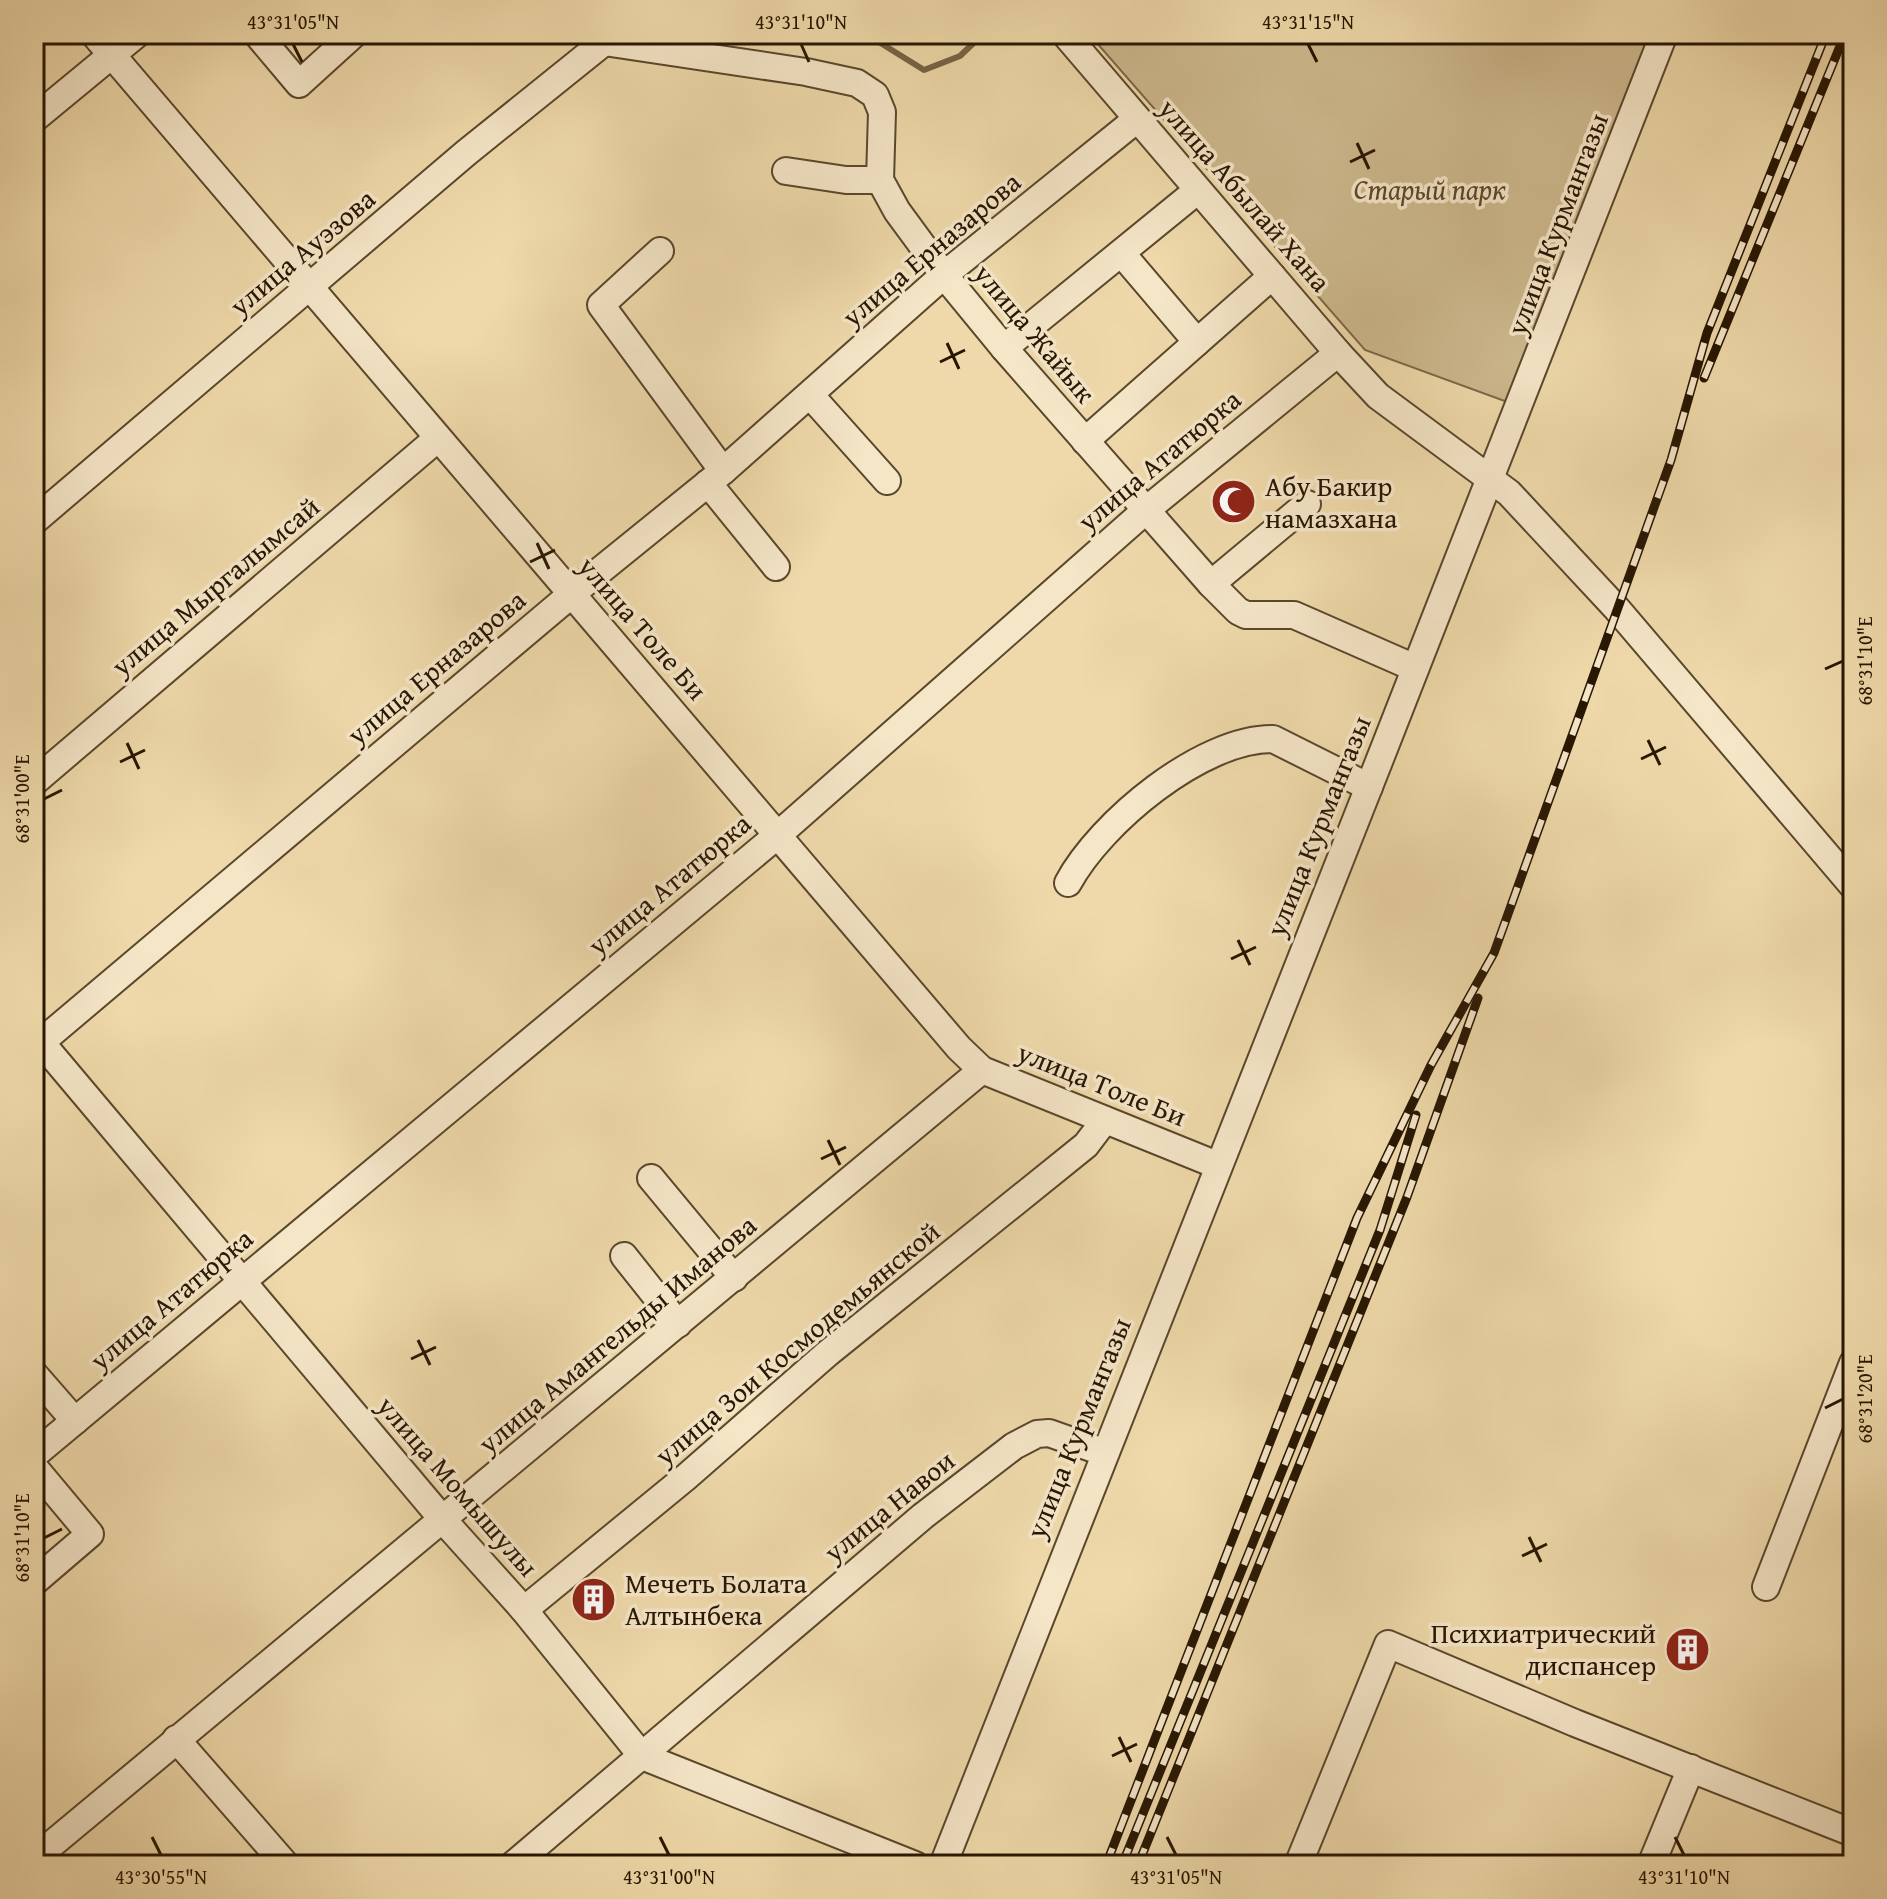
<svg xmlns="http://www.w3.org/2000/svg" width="1887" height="1899" font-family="'Gentium Book Plus',serif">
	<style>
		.green { fill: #cdb88d; stroke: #7a6748; stroke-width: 2 }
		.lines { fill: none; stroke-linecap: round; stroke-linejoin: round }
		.stream { stroke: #766345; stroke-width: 6 }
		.minor-casing { stroke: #59472c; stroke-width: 30 }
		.minor { stroke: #f5e6c8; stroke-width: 26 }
		.rail-casing { stroke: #271602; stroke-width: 9 }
		.rail { stroke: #f5e6c8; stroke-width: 6; stroke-dasharray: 18; stroke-linecap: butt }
		.ticks { fill: none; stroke: #271602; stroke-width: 3 }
		.labels { text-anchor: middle; stroke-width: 7; stroke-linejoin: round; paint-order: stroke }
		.park-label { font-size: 28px; font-style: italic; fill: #59472c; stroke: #f5e6c8 }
		.street-label { font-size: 28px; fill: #271602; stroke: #f5e6c8 }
		.poi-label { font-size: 28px; fill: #271602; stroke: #f5e6c8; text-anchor: start }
		.neatline { fill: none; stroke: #271602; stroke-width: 3 }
		.ticks-label { font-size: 20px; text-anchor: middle; fill: #271602 }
	</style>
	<rect width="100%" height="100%" fill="#efd9aa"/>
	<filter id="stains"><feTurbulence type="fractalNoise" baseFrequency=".0025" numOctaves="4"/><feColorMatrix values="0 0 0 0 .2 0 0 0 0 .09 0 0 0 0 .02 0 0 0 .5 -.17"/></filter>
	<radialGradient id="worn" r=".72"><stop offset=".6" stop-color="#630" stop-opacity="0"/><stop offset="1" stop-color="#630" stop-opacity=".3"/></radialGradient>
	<!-- green -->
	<polygon class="green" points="1089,34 1660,34 1510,403 1365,350"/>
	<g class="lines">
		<!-- stream -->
		<polyline class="stream" points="866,34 924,70 960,56 983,34"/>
		<defs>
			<g id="minor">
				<polyline points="94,34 959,1048 982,1070 1217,1165"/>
				<polyline points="257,34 299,84 354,34"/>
				<polyline points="1065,34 1338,353 1378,396 1509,493 1617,609 1853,886"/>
				<polyline points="604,42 806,72 857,83 875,95 882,112 880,180 897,211 944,275 1004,348 1211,584 1238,611 1246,615 1294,615 1415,668"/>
				<polyline points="34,119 137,34"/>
				<polyline points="786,171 846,180 880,180"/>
				<polyline points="660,251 601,305 723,471"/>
				<polyline points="1123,255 1197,342"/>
				<polyline points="1004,348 1198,190"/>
				<polyline points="811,396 887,481"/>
				<polyline points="1085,441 1272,276"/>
				<polyline points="708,483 776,567"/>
				<polyline points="34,521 466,153 614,34"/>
				<polyline points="1211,584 1307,504"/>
				<polyline points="34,782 438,438"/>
				<path d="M1068 883C1100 823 1202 738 1273 739L1369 787"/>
				<polyline points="34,1034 444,1521 524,1610 642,1756 915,1865"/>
				<polyline points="34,1048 586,582 723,471 944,275 1137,119"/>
				<polyline points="651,1178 734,1278"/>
				<polyline points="624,1256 678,1324"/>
				<polyline points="34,1374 75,1421"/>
				<polyline points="34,1455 779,834 1145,511 1338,353"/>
				<polyline points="34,1467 90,1534 34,1582"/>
				<polyline points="1766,1587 1853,1363"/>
				<polyline points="524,1610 685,1478 828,1353 1086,1145 1105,1120"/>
				<polyline points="176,1739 286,1865"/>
				<polyline points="34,1859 982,1070"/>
				<polyline points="513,1865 923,1516 1014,1446 1037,1434 1049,1433 1103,1452"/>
				<path d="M943 1865C1181 1254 1428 646 1664 34"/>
				<polyline points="1298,1865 1388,1644 1575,1723 1853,1833"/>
				<polyline points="1651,1865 1691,1768"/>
			</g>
		</defs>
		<!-- minor casing -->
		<use href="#minor" class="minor-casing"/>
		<!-- minor -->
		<use href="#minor" class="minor"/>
		<defs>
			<g id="rail">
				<polyline points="1704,378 1845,34"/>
				<polyline points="1106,1865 1357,1218 1431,1065 1494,953 1671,460 1707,333 1826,34"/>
				<polyline points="1122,1865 1380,1230 1416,1115"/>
				<polyline points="1138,1865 1407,1197 1478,998"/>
			</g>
		</defs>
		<!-- rail casing -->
		<use href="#rail" class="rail-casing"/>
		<!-- rail -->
		<use href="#rail" class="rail"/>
	</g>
	<!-- ticks -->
	<path class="ticks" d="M293 44 302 62M801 44 809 62M1308 44 1317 62M1357 143 1369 169M1350 162 1375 150M947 343 959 369M940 362 965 350M537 543 549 569M530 562 555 550M1825 669 1843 661M1648 740 1660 765M127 743 139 769M1641 759 1666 747M120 762 145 750M44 799 62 790M1238 940 1250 965M1231 959 1256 947M828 1140 840 1165M821 1159 846 1147M418 1340 430 1365M411 1359 436 1347M1825 1408 1843 1399M1529 1537 1541 1562M44 1538 62 1529M1522 1556 1547 1544M1119 1737 1131 1762M1112 1756 1137 1744M152 1837 161 1855M660 1837 669 1855M1167 1837 1176 1855M1675 1837 1684 1855"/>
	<!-- icons -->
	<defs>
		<symbol id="mosque-disc" viewBox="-11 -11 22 22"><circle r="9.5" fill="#8f2418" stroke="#f5e6c8"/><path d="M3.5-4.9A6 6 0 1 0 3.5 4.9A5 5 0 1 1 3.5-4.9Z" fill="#fff"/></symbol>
		<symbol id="building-disc" viewBox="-11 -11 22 22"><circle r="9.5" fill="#8f2418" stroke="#f5e6c8"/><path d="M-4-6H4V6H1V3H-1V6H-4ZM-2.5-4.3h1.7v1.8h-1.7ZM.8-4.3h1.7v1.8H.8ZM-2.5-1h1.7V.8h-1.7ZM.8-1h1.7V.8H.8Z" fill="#fff"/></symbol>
	</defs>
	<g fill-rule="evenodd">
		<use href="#mosque-disc" x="1208" y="476" width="51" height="51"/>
		<use href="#building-disc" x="568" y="1574" width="51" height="51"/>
		<use href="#building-disc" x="1662" y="1624" width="51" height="51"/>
	</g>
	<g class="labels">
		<!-- park labels -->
		<g class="park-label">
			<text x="1430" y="199">Старый парк</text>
		</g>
		<!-- street labels -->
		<g class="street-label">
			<text transform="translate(1245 195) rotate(49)" y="10">улица Абылай Хана</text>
			<text transform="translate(1557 224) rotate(-69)" y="10">улица Курмангазы</text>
			<text transform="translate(931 249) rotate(-40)" y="10">улица Ерназарова</text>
			<text transform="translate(302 252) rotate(-40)" y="10">улица Ауэзова</text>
			<text transform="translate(1035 333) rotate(50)" y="10">улица Жайык</text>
			<text transform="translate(1159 460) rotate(-40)" y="10">улица Ататюрка</text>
			<text transform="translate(215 586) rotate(-40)" y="10">улица Мыргалымсай</text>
			<text transform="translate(643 628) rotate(49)" y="10">улица Толе Би</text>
			<text transform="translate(436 667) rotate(-40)" y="10">улица Ерназарова</text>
			<text transform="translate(1318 826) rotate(-68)" y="10">улица Курмангазы</text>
			<text transform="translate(669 884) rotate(-40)" y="10">улица Ататюрка</text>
			<text transform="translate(1102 1084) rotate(22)" y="10">улица Толе Би</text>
			<text transform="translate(171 1299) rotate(-40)" y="10">улица Ататюрка</text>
			<text transform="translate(617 1334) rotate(-40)" y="10">улица Амангельды Иманова</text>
			<text transform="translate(797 1343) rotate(-40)" y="10">улица Зои Космодемьянской</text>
			<text transform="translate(1078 1428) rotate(-68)" y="10">улица Курмангазы</text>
			<text transform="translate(458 1486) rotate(49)" y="10">улица Момышулы</text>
			<text transform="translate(889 1506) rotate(-39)" y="10">улица Навои</text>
		</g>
		<!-- poi labels -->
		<g class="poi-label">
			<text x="1265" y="496">Абу Бакир<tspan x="1265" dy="32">намазхана</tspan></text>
			<text x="625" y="1593">Мечеть Болата<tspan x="625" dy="32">Алтынбека</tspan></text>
			<text x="1656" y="1643" text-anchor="end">Психиатрический<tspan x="1656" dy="32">диспансер</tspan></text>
		</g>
	</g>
	<!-- margin -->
	<rect width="1887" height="1899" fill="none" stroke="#efd9aa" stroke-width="88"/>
	<rect x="44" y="44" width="1799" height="1811" class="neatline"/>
	<g class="ticks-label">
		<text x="293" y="29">43°31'05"N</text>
		<text x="801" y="29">43°31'10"N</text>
		<text x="1308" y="29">43°31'15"N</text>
		<text transform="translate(1865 661) rotate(-90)" y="7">68°31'10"E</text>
		<text transform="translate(22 799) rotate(-90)" y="7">68°31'00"E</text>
		<text transform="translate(1865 1399) rotate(-90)" y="7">68°31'20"E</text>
		<text transform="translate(22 1538) rotate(-90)" y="7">68°31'10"E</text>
		<text x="161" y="1884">43°30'55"N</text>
		<text x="669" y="1884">43°31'00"N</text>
		<text x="1176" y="1884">43°31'05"N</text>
		<text x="1684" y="1884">43°31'10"N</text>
	</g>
	<rect width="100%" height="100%" filter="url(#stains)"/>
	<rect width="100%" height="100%" fill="url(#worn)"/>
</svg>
